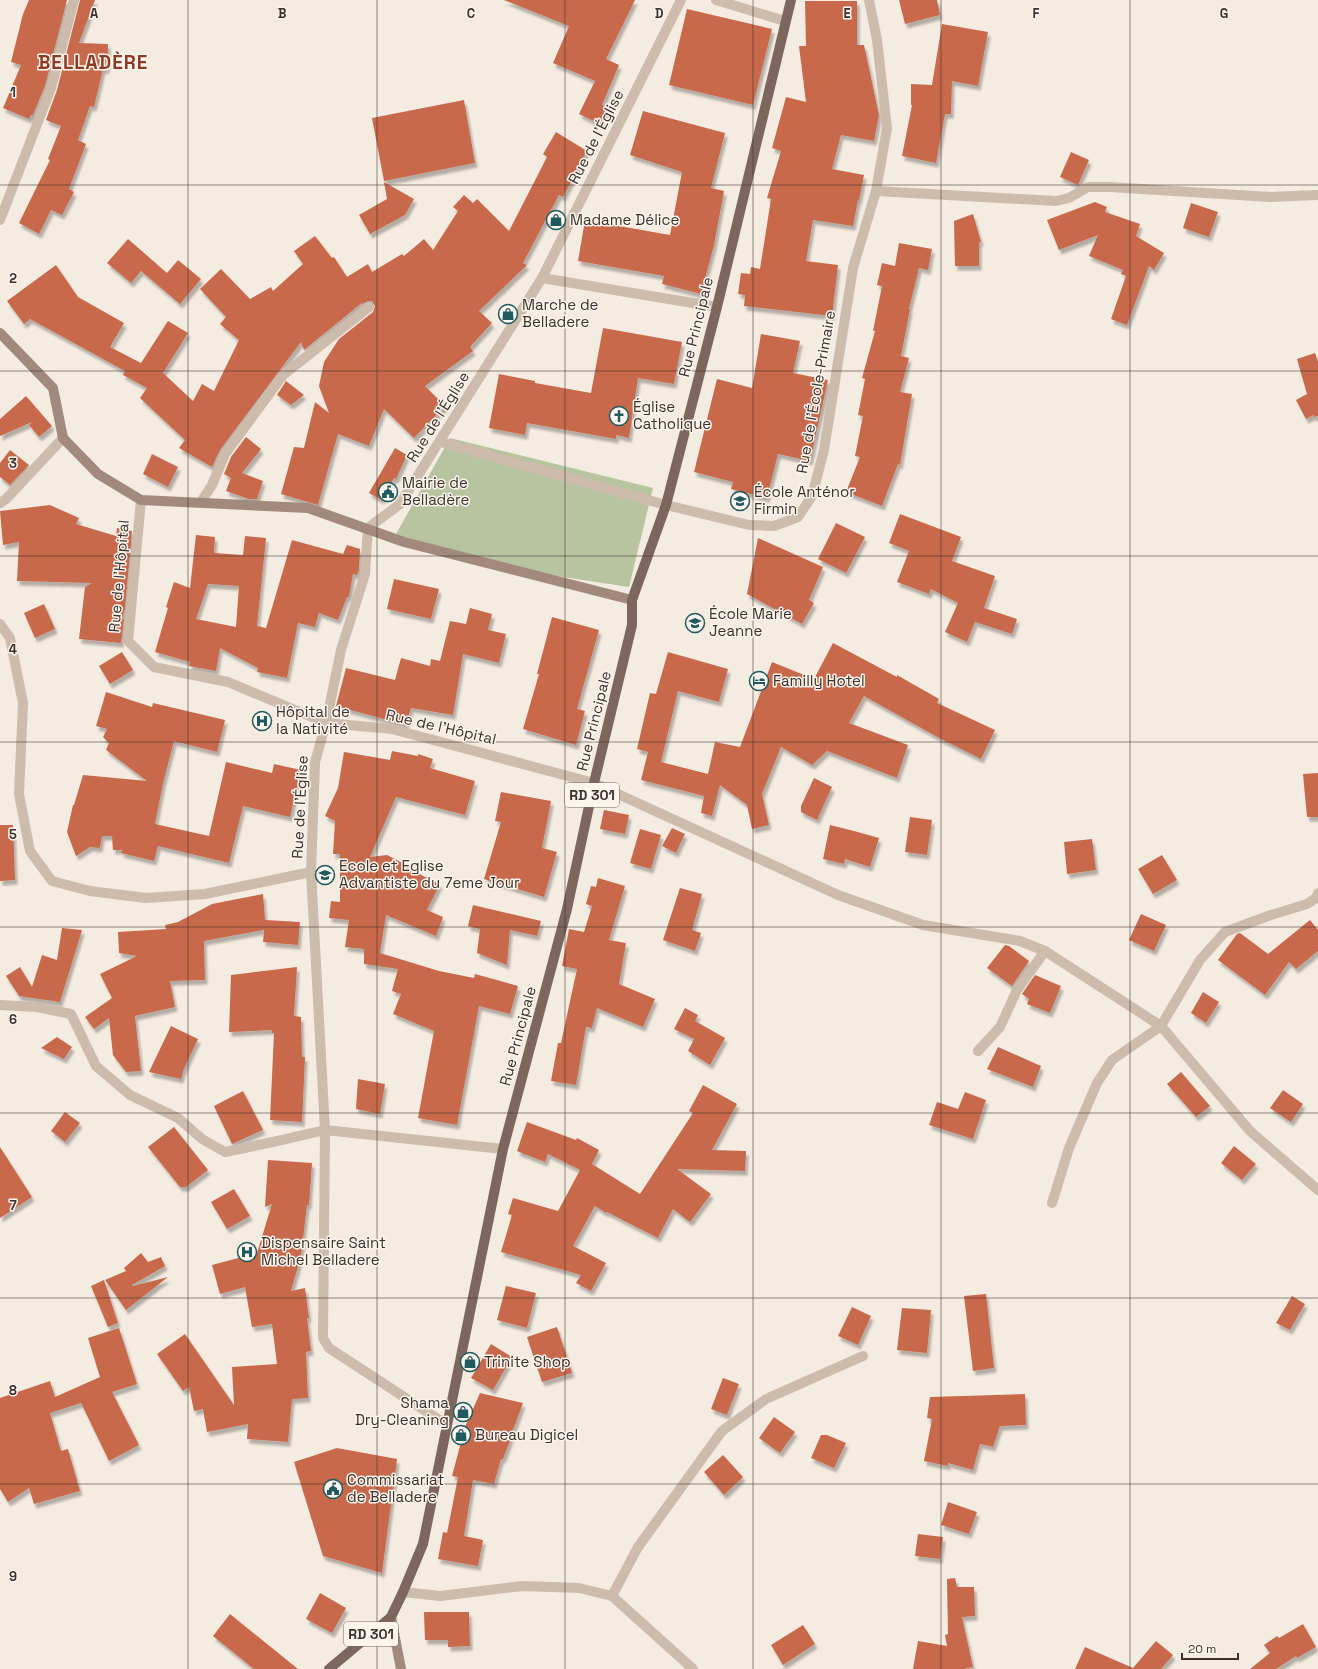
<svg xmlns="http://www.w3.org/2000/svg" width="1318" height="1669" font-family="'Space Grotesk',sans-serif">
	<style>
		.green { fill: #b8c4a0 }
		.building { fill: #c8694b; fill-rule: evenodd; filter: url(#shadow) }
		.lines { fill: none; stroke-linecap: round; stroke-linejoin: round }
		.street { stroke: #cdbbac; stroke-width: 10 }
		.secondary { stroke: #a18a7d; stroke-width: 10 }
		.primary { stroke: #7d675c; stroke-width: 10 }
		.grid { fill: none; stroke: #3b302b; stroke-width: 1; stroke-opacity: 0.55 }
		.labels { text-anchor: middle; stroke-width: 3; stroke-linejoin: round; paint-order: stroke }
		.shield { fill: #fbf5ee; stroke: #756b66; stroke-width: 1 }
		.shield-label { font-size: 14px; font-weight: bold; fill: #3b302b }
		.street-label { font-size: 15px; fill: #3b302b; stroke: #fbf5ee }
		.poi-label { font-size: 15px; fill: #3b302b; stroke: #fbf5ee; text-anchor: start }
		.district-label { font-size: 19px; font-weight: bold; letter-spacing: 1px; fill: #8c3b22; stroke: #fbf5ee }
		.grid-label { font-size: 13px; text-anchor: middle; font-weight: bold; fill: #3b302b; stroke: #fbf5ee; stroke-width: 3; stroke-linejoin: round; paint-order: stroke }
	</style>
	<defs>
		<filter id="shadow"><feDropShadow dx="2.5" dy="4.5" stdDeviation="1" flood-color="#0004"/></filter>
	</defs>
	<rect width="100%" height="100%" fill="#f4ebe1"/>
	<!-- green -->
	<polygon class="green" points="450,438 653,488 629,587 479,564 396,534"/>
	<!-- building -->
	<g class="building">
		<polygon points="29,0 67,0 45,86 33,115 31,115 29,119 3,108 21,65 11,62 23,14"/>
		<polygon points="80,0 95,0 79,43 108,44 107,69 103,69 94,107 90,106 78,140 86,144 69,189 74,192 62,215 51,210 39,234 19,223 50,160 48,159 61,126 46,120 57,90"/>
		<polygon points="504,0 635,0 606,59 619,65 602,105 608,108 600,124 579,114 595,81 553,63 569,26"/>
		<polygon points="899,0 937,0 940,15 905,24"/>
		<polygon points="805,1 857,1 857,45 864,45 879,115 874,141 841,135 832,169 864,175 859,200 858,200 853,226 813,220 806,261 838,265 832,316 744,306 745,295 738,294 741,273 750,274 751,267 760,269 771,199 767,198 781,151 772,148 786,97 806,102 799,46 806,46"/>
		<polygon points="687,9 772,29 753,105 669,85"/>
		<polygon points="942,24 988,32 978,86 952,81 951,114 945,114 936,163 902,156 912,105 911,105 911,84 932,85"/>
		<polygon points="464,100 475,163 384,181 372,118"/>
		<polygon points="643,111 725,133 711,188 724,191 714,245 701,294 662,284 664,276 578,261 585,220 670,235 682,172 630,155"/>
		<polygon points="556,132 587,151 570,180 572,180 563,197 559,195 523,263 527,265 479,311 492,323 470,347 473,351 425,386 445,406 414,438 384,409 369,446 338,434 318,505 281,494 294,447 304,448 315,402 329,413 319,386 324,362 339,339 373,312 375,306 372,301 368,301 361,305 363,302 304,350 301,342 220,450 212,467 179,448 185,440 140,398 147,388 123,375 125,371 30,319 24,324 7,301 56,265 78,297 124,323 110,347 141,363 168,321 188,333 163,373 193,401 202,384 214,391 239,340 220,324 226,317 200,289 221,269 250,299 271,287 273,291 303,264 294,251 315,236 332,258 334,257 347,277 368,264 372,272 402,254 404,256 424,239 433,250 458,211 453,207 464,195 473,203 477,199 509,231 547,157 543,154"/>
		<polygon points="1071,152 1089,160 1078,185 1060,177"/>
		<polygon points="384,182 414,199 405,215 370,234 359,215 387,199"/>
		<polygon points="1095,202 1107,207 1105,212 1140,224 1136,236 1164,253 1154,270 1149,266 1127,325 1111,319 1126,276 1121,274 1123,270 1089,256 1098,235 1059,250 1047,220"/>
		<polygon points="1191,203 1218,212 1209,237 1183,228"/>
		<polygon points="973,214 981,242 979,242 979,266 955,266 954,221"/>
		<polygon points="128,239 167,273 178,260 201,279 180,304 141,271 131,283 107,263"/>
		<polygon points="899,243 932,249 928,270 919,268 909,309 910,309 901,356 909,358 900,392 912,394 900,465 898,464 882,506 846,492 860,457 855,456 863,416 858,415 865,379 862,378 875,331 873,331 882,286 877,285 882,263 895,266"/>
		<polygon points="603,328 682,342 674,384 638,378 629,438 616,435 616,439 527,423 525,435 489,428 499,374 535,381 535,383 591,393"/>
		<polygon points="761,334 800,341 793,373 828,380 810,461 778,454 767,498 731,489 733,482 694,472 717,379 752,388"/>
		<polygon points="1315,353 1318,362 1318,416 1314,417 1314,415 1306,419 1296,400 1307,394 1297,359"/>
		<polygon points="286,381 304,395 291,405 277,395"/>
		<polygon points="26,396 52,426 39,437 29,425 32,422 0,436 0,419"/>
		<polygon points="246,437 261,449 242,473 263,481 257,499 249,499 226,491 231,478 224,474 231,457"/>
		<polygon points="395,448 407,455 396,479 394,478 382,500 369,493"/>
		<polygon points="10,450 29,465 10,485 0,477 0,463"/>
		<polygon points="152,454 178,467 168,487 143,474"/>
		<polygon points="50,505 79,518 76,524 116,536 117,528 132,531 125,608 122,619 124,619 121,643 79,639 85,587 92,583 17,581 19,542 3,545 0,511"/>
		<polygon points="900,514 961,537 952,561 995,576 984,608 1017,619 1012,634 975,622 967,642 945,632 958,603 931,589 929,594 897,582 909,551 889,543"/>
		<polygon points="836,523 865,537 846,573 818,559"/>
		<path d="M196 535 215 537 214 553 243 555 245 536 266 538 257 626 266 628 292 540 343 554 347 545 360 549 359 570 357 575 353 574 349 597H347L338 620 319 613 315 627 298 623 287 678 257 672 258 668 220 648 216 671 189 666 190 662 155 652 168 608 166 607 174 582 190 588ZM208 584 239 586 236 627 196 619Z"/>
		<polygon points="758,538 823,567 809,600 814,603 802,624 747,594"/>
		<polygon points="394,579 439,589 431,619 387,609"/>
		<polygon points="44,604 55,629 35,638 24,613"/>
		<polygon points="470,608 492,614 488,630 506,634 499,663 463,654 453,715 411,708 406,725 336,706 346,668 395,680 401,658 430,666 431,659 440,661 450,621 466,624"/>
		<polygon points="552,617 599,630 577,709 585,711 576,745 523,729 539,674 537,674"/>
		<polygon points="833,643 897,677 897,675 939,699 937,703 995,730 981,759 941,739 864,696 849,723 908,745 897,778 827,751 812,765 781,747 762,794 769,825 752,829 747,805 720,785 712,816 701,813 704,796 641,780 648,752 637,749 650,693 656,694 668,652 728,669 719,702 678,691 661,762 708,774 715,742 740,747 772,662 814,679"/>
		<polygon points="122,652 133,670 110,684 99,666"/>
		<polygon points="106,692 152,707 153,703 225,720 217,752 174,741 163,783 155,824 209,836 226,762 272,773 274,764 301,770 290,817 243,806 229,863 158,846 154,861 121,853 122,850 113,850 112,836 102,836 100,848 90,847 76,856 67,832 73,805 74,805 83,775 147,781 106,750 109,743 103,737 107,729 96,726"/>
		<polygon points="392,751 418,756 418,754 433,759 430,768 475,781 465,815 396,797 370,857 387,855 420,872 419,874 440,884 427,910 443,917 436,936 386,915 380,953 439,971 474,978 475,974 518,986 510,1014 479,1006 457,1125 418,1118 434,1031 393,1014 401,994 392,991 398,969 364,964 364,949 345,947 349,920 329,918 331,901 340,902 340,854 333,854 335,821 325,816 338,788 344,752 390,760"/>
		<polygon points="1318,773 1318,817 1307,817 1303,774"/>
		<polygon points="814,778 832,787 817,820 801,812 801,806"/>
		<polygon points="501,792 551,801 542,848 557,852 544,897 484,879 501,822 495,821"/>
		<polygon points="604,810 629,815 625,834 600,829"/>
		<polygon points="910,817 932,820 927,855 905,852"/>
		<polygon points="0,825 13,825 15,880 0,881"/>
		<polygon points="830,825 854,831 879,838 870,867 845,859 844,864 823,859"/>
		<polygon points="672,828 685,834 676,853 662,846"/>
		<polygon points="640,829 661,835 651,869 630,863"/>
		<polygon points="1092,839 1096,870 1067,874 1064,842"/>
		<polygon points="1162,855 1177,880 1153,894 1138,869"/>
		<polygon points="598,878 625,886 609,940 626,943 619,984 655,999 643,1027 597,1008 592,1028 586,1027 576,1085 551,1081 558,1043 561,1043 577,969 562,966 569,929 584,932 592,906 586,904 591,886 596,887"/>
		<polygon points="680,888 702,894 692,930 701,933 695,951 663,940"/>
		<polygon points="263,894 265,920 300,922 298,945 263,942 264,930 204,941 205,980 170,981 175,1007 135,1016 141,1071 126,1072 113,1055 109,1018 94,1029 85,1017 112,998 100,974 137,956 119,953 118,932 166,929 165,925 178,922 212,904"/>
		<polygon points="473,905 541,921 537,936 510,930 507,965 477,953 480,929 468,926"/>
		<polygon points="1141,914 1166,925 1154,951 1129,940"/>
		<polygon points="1310,920 1318,930 1318,951 1296,969 1289,962 1265,995 1218,960 1237,934 1240,933 1268,954"/>
		<polygon points="62,928 82,930 60,1002 19,996 6,976 20,967 32,987 42,955 57,960"/>
		<polygon points="1005,945 1009,946 1029,961 1012,986 987,968"/>
		<polygon points="297,967 294,1016 301,1017 302,1057 305,1057 302,1122 270,1120 274,1033 272,1033 272,1030 229,1032 231,975"/>
		<polygon points="1035,975 1061,986 1050,1013 1027,1004 1029,999 1022,994"/>
		<polygon points="1203,992 1219,1002 1206,1023 1191,1013"/>
		<polygon points="685,1008 698,1015 695,1021 725,1038 710,1065 688,1051 694,1039 674,1029"/>
		<polygon points="171,1026 198,1039 183,1071 181,1079 149,1072"/>
		<polygon points="57,1037 72,1047 64,1059 41,1048"/>
		<polygon points="998,1047 1041,1066 1033,1087 987,1069"/>
		<polygon points="1181,1072 1210,1106 1196,1117 1167,1084"/>
		<polygon points="358,1079 385,1084 380,1114 356,1109"/>
		<polygon points="703,1085 737,1104 712,1150 746,1151 745,1171 677,1169 711,1194 690,1222 673,1209 658,1238 607,1212 606,1213 595,1206 573,1246 606,1263 591,1291 576,1283 581,1275 501,1252 512,1215 508,1214 513,1198 558,1211 580,1170 548,1154 545,1162 517,1151 527,1122 576,1140 577,1138 599,1150 592,1164 640,1194 693,1113 689,1111"/>
		<polygon points="1283,1090 1303,1104 1291,1122 1270,1108"/>
		<polygon points="243,1091 263,1130 232,1144 214,1106"/>
		<polygon points="965,1092 986,1100 973,1139 929,1125 937,1102 958,1109"/>
		<polygon points="65,1112 80,1123 65,1142 51,1131"/>
		<polygon points="174,1127 208,1170 186,1187 180,1187 148,1147"/>
		<polygon points="1234,1146 1256,1164 1242,1180 1221,1163"/>
		<polygon points="0,1147 32,1197 0,1218"/>
		<polygon points="268,1160 312,1163 309,1205 307,1205 301,1256 291,1291 305,1288 309,1318 307,1318 311,1351 306,1352 308,1398 292,1399 288,1442 247,1439 248,1424 207,1432 203,1409 194,1411 189,1387 183,1391 157,1354 185,1334 234,1405 232,1367 277,1364 272,1324 252,1327 245,1287 220,1294 212,1265 257,1253 272,1204 265,1207"/>
		<polygon points="234,1189 250,1216 227,1229 211,1202"/>
		<polygon points="141,1253 148,1262 161,1257 165,1266 132,1285 133,1286 168,1277 126,1310 105,1280 126,1271 124,1268"/>
		<polygon points="104,1280 118,1323 108,1327 91,1286"/>
		<polygon points="506,1286 536,1293 527,1328 497,1320"/>
		<polygon points="986,1294 994,1368 973,1371 964,1296"/>
		<polygon points="1292,1296 1305,1304 1290,1330 1276,1323"/>
		<polygon points="852,1307 871,1316 858,1345 838,1336"/>
		<polygon points="902,1308 931,1310 927,1353 897,1350"/>
		<polygon points="557,1327 572,1373 542,1382 527,1337"/>
		<polygon points="119,1328 137,1384 112,1392 139,1445 109,1461 81,1403 50,1413 61,1451 68,1449 80,1491 34,1504 29,1488 8,1502 0,1489 0,1398 50,1381 55,1397 100,1377 88,1338"/>
		<polygon points="491,1344 512,1357 493,1390 471,1378"/>
		<polygon points="723,1378 739,1384 727,1415 711,1409"/>
		<polygon points="480,1393 523,1403 510,1438 511,1438 503,1459 501,1459 494,1484 473,1480 464,1536 483,1540 478,1566 438,1559 443,1532 447,1533 458,1477 452,1476 465,1427"/>
		<polygon points="1025,1394 1026,1425 1000,1426 993,1447 980,1444 973,1470 948,1463 948,1466 924,1461 932,1419 927,1418 930,1397"/>
		<polygon points="774,1417 795,1432 780,1453 759,1438"/>
		<polygon points="821,1435 827,1435 846,1443 834,1468 811,1458"/>
		<polygon points="337,1448 397,1459 382,1573 323,1556 294,1462"/>
		<polygon points="723,1455 743,1477 724,1495 704,1472"/>
		<polygon points="948,1502 977,1512 969,1534 941,1525"/>
		<polygon points="918,1534 943,1537 940,1559 915,1556"/>
		<polygon points="955,1578 957,1587 974,1587 975,1616 962,1617 973,1667 964,1669 913,1669 918,1641 947,1646 945,1635 948,1634 947,1579"/>
		<polygon points="320,1593 346,1608 332,1633 306,1619"/>
		<polygon points="424,1612 469,1612 470,1646 448,1647 448,1640 425,1640"/>
		<polygon points="230,1614 298,1669 254,1669 213,1636"/>
		<polygon points="1303,1624 1316,1647 1297,1658 1296,1656 1276,1669 1250,1669 1270,1653 1264,1645 1277,1636 1279,1638"/>
		<polygon points="803,1625 815,1644 783,1665 771,1645"/>
		<polygon points="1156,1641 1173,1655 1161,1669 1075,1669 1085,1647 1133,1668"/>
	</g>
	<g class="lines">
		<!-- street -->
		<g class="street">
			<polyline points="716,0 785,21"/>
			<polyline points="876,191 1056,201 1069,198 1088,187 1110,187 1270,197 1318,195"/>
			<polyline points="0,220 51,88 74,0"/>
			<polyline points="542,278 717,307"/>
			<polyline points="441,442 666,505 749,525 774,526 798,517 812,496 824,450 853,268 876,191 887,128 877,40 869,0"/>
			<polyline points="141,500 128,641 154,667 228,682 326,723 392,729 594,783 838,895 923,925 1020,941 1045,951 1161,1026 1200,960 1225,932 1268,916 1307,904 1316,898 1318,893"/>
			<polyline points="201,502 212,485 225,454 283,375 369,307"/>
			<polyline points="0,503 6,499 63,438"/>
			<polyline points="0,624 10,638 23,703 19,794 30,851 52,881 90,891 146,898 205,894 311,872"/>
			<polyline points="0,1005 37,1007 71,1014 96,1066 130,1095 178,1118 202,1139 225,1152 273,1142 325,1130 503,1149"/>
			<polyline points="978,1051 1000,1027 1017,990 1045,951"/>
			<polyline points="1052,1203 1069,1148 1097,1083 1112,1060 1161,1026 1250,1131 1318,1190"/>
			<polyline points="447,1425 329,1348 323,1338 325,1130 311,872 315,762 326,723 341,650 365,574 368,528 400,504 542,278 681,0"/>
			<polyline points="403,1592 440,1596 523,1586 579,1588 612,1596 693,1669"/>
			<polyline points="612,1596 638,1547 722,1431 766,1399 863,1356"/>
		</g>
		<!-- secondary -->
		<g class="secondary">
			<polyline points="0,333 53,388 63,438 98,474 141,500 308,508 404,542 632,600"/>
			<polyline points="391,1617 401,1669"/>
		</g>
		<!-- primary -->
		<polyline class="primary" points="329,1669 391,1617 403,1592 423,1544 503,1149 567,909 594,783 632,625 632,600 666,505 717,307 791,0"/>
	</g>
	<!-- grid -->
	<path class="grid" d="M188 0V1669M377 0V1669M565 0V1669M753 0V1669M941 0V1669M1130 0V1669M0 185H1318M0 371H1318M0 556H1318M0 742H1318M0 927H1318M0 1113H1318M0 1298H1318M0 1484H1318"/>
	<!-- icons -->
	<defs>
		<symbol id="shop-ring" viewBox="-11 -11 22 22"><circle r="9.5" fill="#fbf5ee" stroke="#1f5a5e" stroke-width="1.5"/><path d="M-5-2.5h2.3a2.7 3.5 0 0 1 5.4 0H5L5.5 6h-11ZM-1.5-2.5h3a1.5 2.3 0 0 0-3 0Z" fill="#1f5a5e"/></symbol>
		<symbol id="church-ring" viewBox="-11 -11 22 22"><circle r="9.5" fill="#fbf5ee" stroke="#1f5a5e" stroke-width="1.5"/><path d="M-1.2-6h2.4v3.5h3.3v2.4h-3.3V6h-2.4V-.1h-3.3v-2.4h3.3Z" fill="#1f5a5e"/></symbol>
		<symbol id="civic-ring" viewBox="-11 -11 22 22"><circle r="9.5" fill="#fbf5ee" stroke="#1f5a5e" stroke-width="1.5"/><path d="M-.6-6.5H3V-4.5H.6V-3L4-1V1h2V6H-6V1h2V-1L-.6-3ZM-1.2 2.5V6h2.4V2.5Z" fill="#1f5a5e"/></symbol>
		<symbol id="school-ring" viewBox="-11 -11 22 22"><circle r="9.5" fill="#fbf5ee" stroke="#1f5a5e" stroke-width="1.5"/><path d="M0-5L7-2L0 1L-7-2ZM-4 1L0 2.5L4 1V4Q0 6-4 4Z" fill="#1f5a5e"/></symbol>
		<symbol id="hotel-ring" viewBox="-11 -11 22 22"><circle r="9.5" fill="#fbf5ee" stroke="#1f5a5e" stroke-width="1.5"/><path d="M-6-4.5h1.5V1H6V5H4.5V3h-9V5H-6ZM-4 0a1.8 1.8 0 1 1 3.6 0ZM.5 0V-2.5h3Q6-2.5 6 0Z" fill="#1f5a5e"/></symbol>
		<symbol id="hospital-ring" viewBox="-11 -11 22 22"><circle r="9.5" fill="#fbf5ee" stroke="#1f5a5e" stroke-width="1.5"/><path d="M-5-5h3v3.5h4V-5h3V5h-3V1.5h-4V5h-3Z" fill="#1f5a5e"/></symbol>
	</defs>
	<g fill-rule="evenodd">
		<use href="#shop-ring" x="545" y="209" width="22" height="22"/>
		<use href="#shop-ring" x="497" y="303" width="22" height="22"/>
		<use href="#church-ring" x="608" y="405" width="22" height="22"/>
		<use href="#civic-ring" x="377" y="481" width="22" height="22"/>
		<use href="#school-ring" x="729" y="490" width="22" height="22"/>
		<use href="#school-ring" x="684" y="612" width="22" height="22"/>
		<use href="#hotel-ring" x="748" y="670" width="22" height="22"/>
		<use href="#hospital-ring" x="251" y="710" width="22" height="22"/>
		<use href="#school-ring" x="314" y="864" width="22" height="22"/>
		<use href="#hospital-ring" x="236" y="1241" width="22" height="22"/>
		<use href="#shop-ring" x="459" y="1351" width="22" height="22"/>
		<use href="#shop-ring" x="452" y="1401" width="22" height="22"/>
		<use href="#shop-ring" x="450" y="1424" width="22" height="22"/>
		<use href="#civic-ring" x="322" y="1478" width="22" height="22"/>
	</g>
	<g class="labels">
		<!-- shield labels -->
		<g class="shield">
			<rect x="565" y="783" width="54" height="24" rx="3"/>
			<rect x="344" y="1622" width="54" height="24" rx="3"/>
		</g>
		<g class="shield-label">
			<text x="592" y="800">RD 301</text>
			<text x="371" y="1639">RD 301</text>
		</g>
		<!-- street labels -->
		<g class="street-label">
			<text transform="translate(596 137) rotate(-63)" y="5">Rue de l'Église</text>
			<text transform="translate(696 327) rotate(-76)" y="5">Rue Principale</text>
			<text transform="translate(816 392) rotate(-80)" y="5">Rue de l'École-Primaire</text>
			<text transform="translate(438 417) rotate(-58)" y="5">Rue de l'Église</text>
			<text transform="translate(119 576) rotate(-85)" y="5">Rue de l'Hôpital</text>
			<text transform="translate(594 721) rotate(-76)" y="5">Rue Principale</text>
			<text transform="translate(441 727) rotate(13)" y="5">Rue de l'Hôpital</text>
			<text transform="translate(300 807) rotate(-87)" y="5">Rue de l'Église</text>
			<text transform="translate(518 1036) rotate(-75)" y="5">Rue Principale</text>
		</g>
		<!-- poi labels -->
		<g class="poi-label">
			<text x="570" y="225">Madame Délice</text>
			<text x="522" y="310">Marche de<tspan x="522" dy="17">Belladere</tspan></text>
			<text x="633" y="412">Église<tspan x="633" dy="17">Catholique</tspan></text>
			<text x="402" y="488">Mairie de<tspan x="402" dy="17">Belladère</tspan></text>
			<text x="754" y="497">École Anténor<tspan x="754" dy="17">Firmin</tspan></text>
			<text x="709" y="619">École Marie<tspan x="709" dy="17">Jeanne</tspan></text>
			<text x="773" y="686">Familly Hotel</text>
			<text x="276" y="717">Hôpital de<tspan x="276" dy="17">la Nativité</tspan></text>
			<text x="339" y="871">Ecole et Eglise<tspan x="339" dy="17">Advantiste du 7eme Jour</tspan></text>
			<text x="261" y="1248">Dispensaire Saint<tspan x="261" dy="17">Michel Belladere</tspan></text>
			<text x="484" y="1367">Trinite Shop</text>
			<text x="449" y="1408" text-anchor="end">Shama<tspan x="449" dy="17">Dry-Cleaning</tspan></text>
			<text x="475" y="1440">Bureau Digicel</text>
			<text x="347" y="1485">Commissariat<tspan x="347" dy="17">de Belladere</tspan></text>
		</g>
		<!-- district labels -->
		<g class="district-label">
			<text x="93" y="69">BELLADÈRE</text>
		</g>
	</g>
	<g class="grid-label">
		<text x="94" y="18">A</text>
		<text x="282" y="18">B</text>
		<text x="471" y="18">C</text>
		<text x="659" y="18">D</text>
		<text x="847" y="18">E</text>
		<text x="1036" y="18">F</text>
		<text x="1224" y="18">G</text>
		<text x="13" y="97">1</text>
		<text x="13" y="283">2</text>
		<text x="13" y="468">3</text>
		<text x="13" y="654">4</text>
		<text x="13" y="839">5</text>
		<text x="13" y="1024">6</text>
		<text x="13" y="1210">7</text>
		<text x="13" y="1395">8</text>
		<text x="13" y="1581">9</text>
	</g>
	<!-- scale -->
	<path d="M1182 1653v6h56v-6" fill="none" stroke="#3b302b" stroke-width="2"/>
	<text x="1188" y="1653" font-size="12" fill="#3b302b" stroke="#fbf5ee" stroke-width="3" paint-order="stroke">20 m</text>
</svg>
